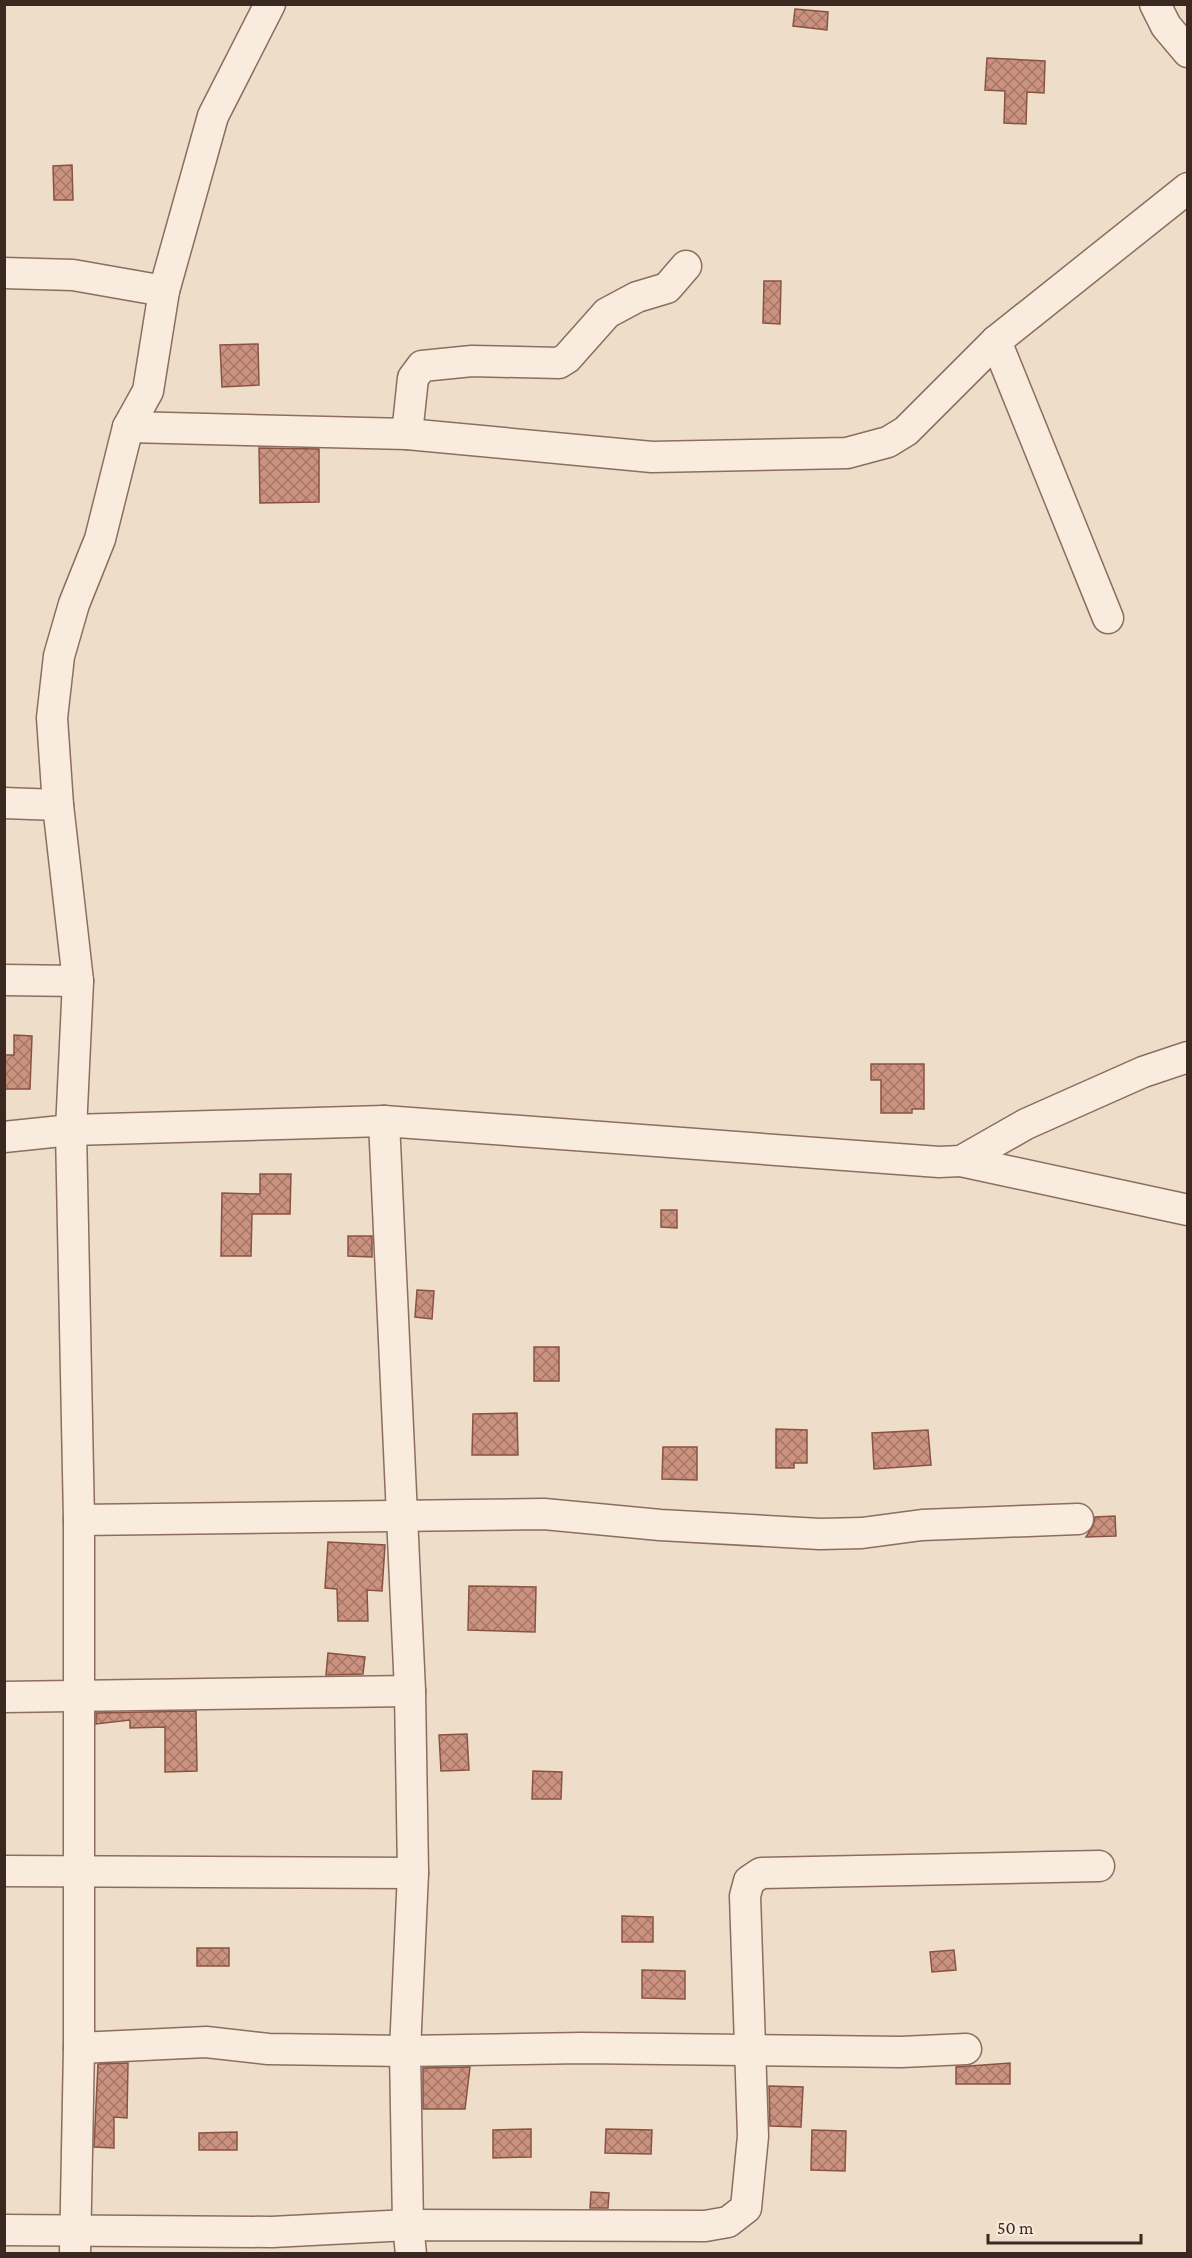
<svg xmlns="http://www.w3.org/2000/svg" width="1192" height="2258" font-family="'Crimson Pro',serif">
	<style>
		.building { fill: url(#building-cross-hatch); stroke: #895344; stroke-width: 1.5 }
		.lines { fill: none; stroke-linecap: round; stroke-linejoin: round }
		.minor-casing { stroke: #8b6e5e; stroke-width: 33 }
		.minor { stroke: #f9ebdd; stroke-width: 30 }
	</style>
	<defs>
		<pattern id="building-cross-hatch" width="8" height="8" patternUnits="userSpaceOnUse" patternTransform="scale(1.5)"><rect width="8" height="8" fill="#cb9280"/><path d="M0 0l8 8M0 8l8-8" fill="none" stroke="#a67768"/></pattern>
	</defs>
	<rect width="100%" height="100%" fill="#eeddc9"/>
	<!-- building -->
	<g class="building">
		<polygon points="795,9 828,12 827,30 793,26"/>
		<polygon points="987,58 1045,61 1044,93 1027,92 1026,124 1004,123 1005,91 985,90"/>
		<polygon points="72,165 73,200 54,200 53,166"/>
		<polygon points="764,281 781,281 780,324 763,323"/>
		<polygon points="258,344 259,385 222,387 220,345"/>
		<polygon points="259,448 319,449 319,502 260,503"/>
		<polygon points="14,1035 32,1036 30,1089 4,1089 4,1055 14,1055"/>
		<polygon points="871,1064 924,1064 924,1109 912,1109 912,1113 881,1113 881,1080 871,1080"/>
		<polygon points="260,1174 291,1174 290,1214 252,1214 251,1256 221,1256 222,1193 260,1194"/>
		<polygon points="661,1210 677,1210 677,1228 661,1227"/>
		<polygon points="348,1236 372,1236 372,1257 348,1256"/>
		<polygon points="417,1290 434,1291 432,1319 415,1317"/>
		<rect x="534" y="1347" width="25" height="34"/>
		<polygon points="517,1413 518,1455 472,1455 473,1414"/>
		<polygon points="776,1429 807,1430 807,1463 794,1463 794,1468 776,1468"/>
		<polygon points="928,1430 931,1465 874,1469 872,1433"/>
		<polygon points="663,1447 697,1447 697,1480 662,1479"/>
		<polygon points="1115,1516 1116,1536 1086,1537 1093,1526 1095,1517"/>
		<polygon points="328,1542 385,1545 382,1591 367,1590 368,1621 338,1621 337,1589 325,1588"/>
		<polygon points="469,1586 536,1587 535,1632 468,1630"/>
		<polygon points="328,1653 365,1657 363,1674 326,1675"/>
		<polygon points="196,1711 197,1771 165,1772 165,1727 130,1728 130,1720 96,1724 96,1713"/>
		<polygon points="467,1734 469,1770 441,1771 439,1735"/>
		<polygon points="533,1771 562,1772 561,1799 532,1799"/>
		<polygon points="622,1916 653,1917 653,1942 622,1942"/>
		<rect x="197" y="1948" width="32" height="18"/>
		<polygon points="954,1950 956,1970 932,1972 930,1952"/>
		<polygon points="642,1970 685,1971 685,1999 642,1998"/>
		<polygon points="128,2063 127,2118 114,2117 114,2148 94,2147 98,2064"/>
		<polygon points="1010,2063 1010,2084 956,2084 956,2067"/>
		<polygon points="470,2067 465,2109 423,2109 423,2068"/>
		<polygon points="769,2086 803,2087 801,2127 770,2126"/>
		<polygon points="531,2129 531,2157 493,2158 493,2130"/>
		<polygon points="606,2129 652,2130 651,2154 605,2153"/>
		<polygon points="812,2130 846,2131 845,2171 811,2170"/>
		<polygon points="237,2132 237,2150 199,2150 199,2133"/>
		<polygon points="591,2192 609,2193 608,2208 590,2208"/>
	</g>
	<g class="lines">
		<defs>
			<g id="minor">
				<polyline points="1155,4 1166,26 1188,52"/>
				<polyline points="4,273 73,275 164,291"/>
				<polyline points="996,341 1108,618"/>
				<polyline points="128,427 407,434 652,457 847,453 888,442 906,431 996,341 1188,188"/>
				<polyline points="407,434 413,378 422,366 472,361 559,363 567,358 607,313 637,297 667,288 686,266"/>
				<polyline points="4,803 58,805"/>
				<polyline points="4,980 78,981"/>
				<polyline points="384,1121 410,1691 413,1873 405,2051 408,2225 411,2254"/>
				<polyline points="4,1137 71,1130 384,1121 939,1162 961,1161 1026,1124 1143,1072 1188,1057"/>
				<polyline points="961,1161 1188,1210"/>
				<polyline points="79,1520 544,1514 660,1525 820,1534 862,1533 922,1525 1078,1519"/>
				<polyline points="4,1697 410,1691"/>
				<polyline points="4,1871 413,1873"/>
				<polyline points="79,2048 206,2042 268,2049 405,2051 583,2048 901,2052 966,2049"/>
				<polyline points="4,2230 272,2232 408,2225 705,2226 728,2222 746,2208 753,2136 745,1896 749,1881 761,1873 1099,1866"/>
				<polyline points="75,2254 79,2048 79,1520 71,1130 78,981 58,805 52,718 59,656 74,604 100,539 128,427 148,391 164,291 213,116 270,4"/>
			</g>
		</defs>
		<!-- minor casing -->
		<use href="#minor" class="minor-casing"/>
		<!-- minor -->
		<use href="#minor" class="minor"/>
	</g>
	<!-- border -->
	<rect width="1192" height="2258" fill="none" stroke="#3b2921" stroke-width="12"/>
	<!-- scale -->
	<path d="M988 2234v9h153v-9" fill="none" stroke="#3b2921" stroke-width="3"/>
	<text x="997" y="2234" font-size="18" fill="#3b2921" stroke="#f6e8d9" stroke-width="4.5" paint-order="stroke">50 m</text>
</svg>
